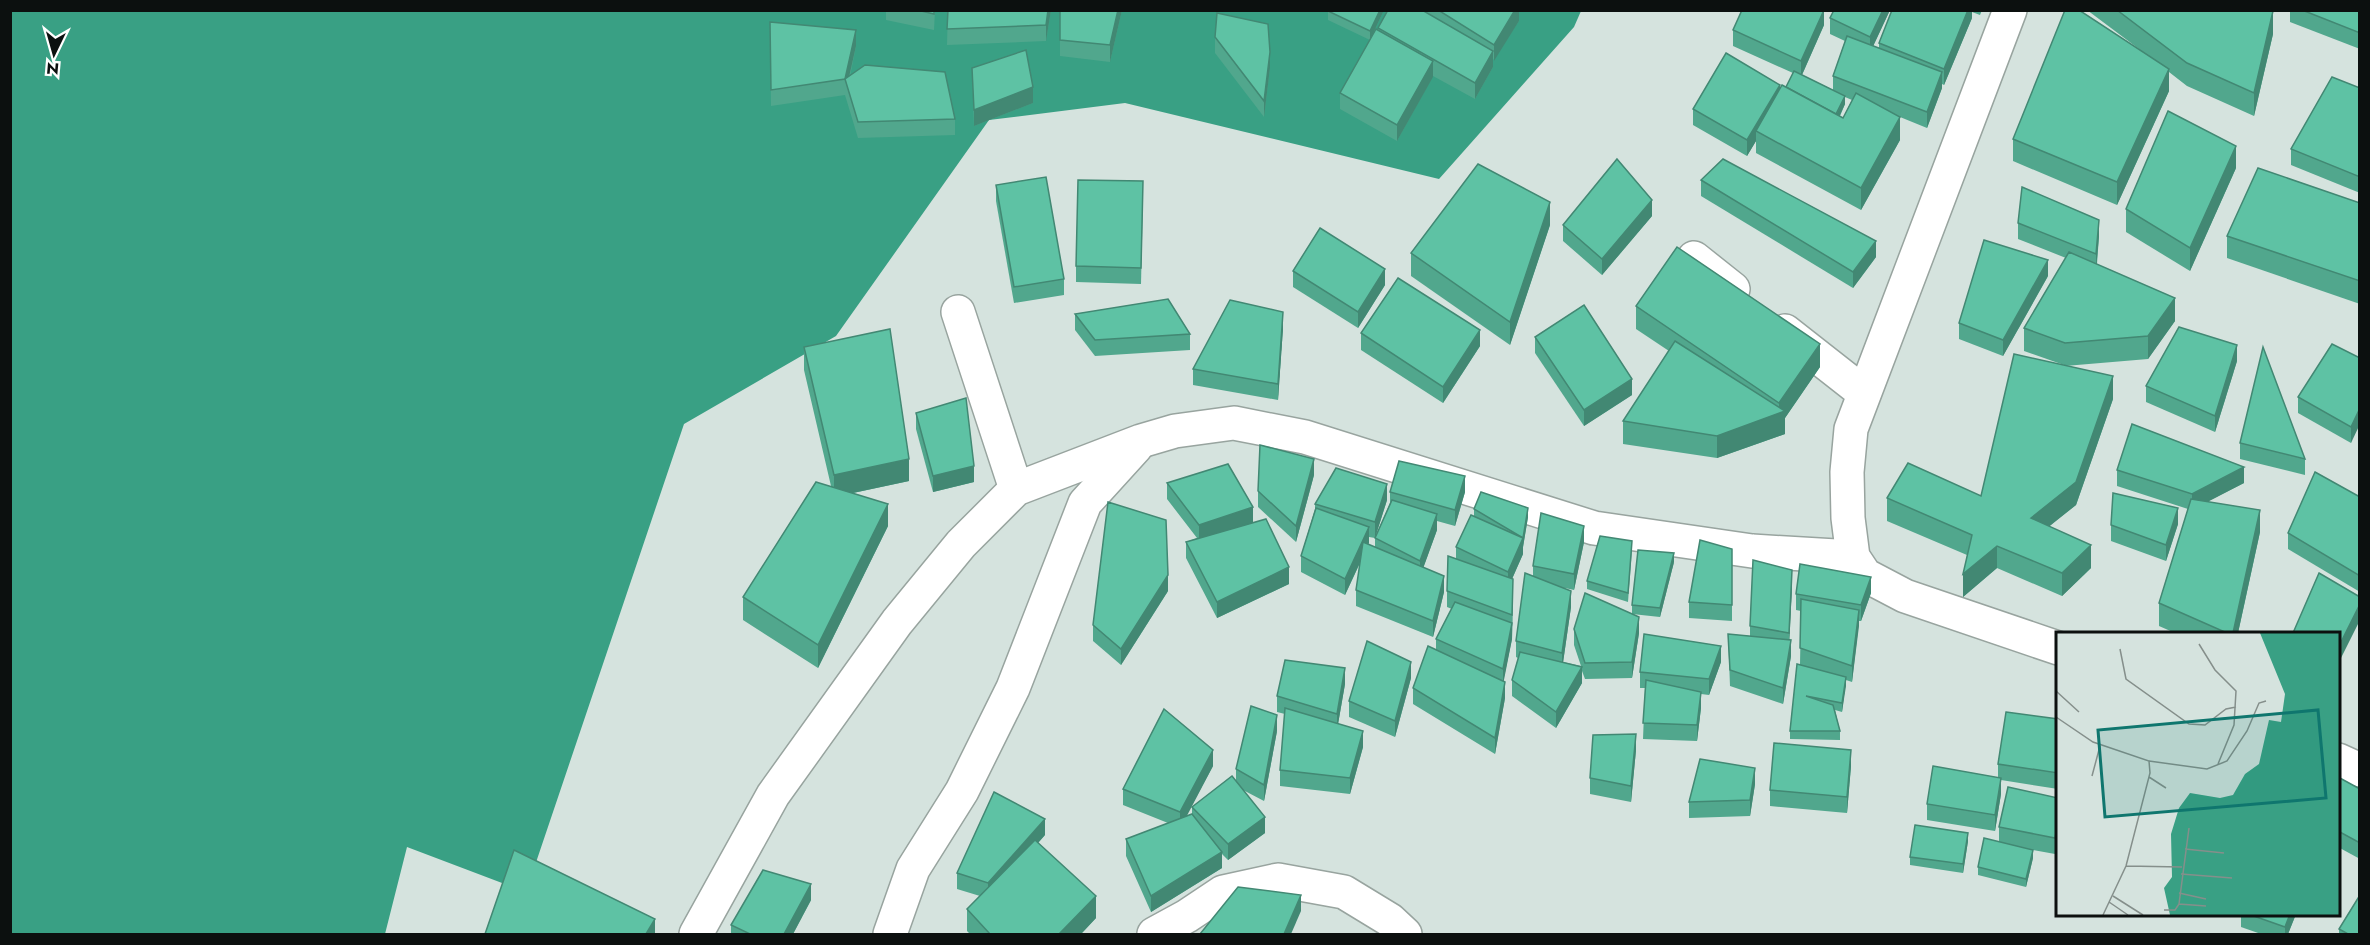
<svg xmlns="http://www.w3.org/2000/svg" width="2370" height="945" font-family="Jost,sans-serif">
	<style>
		.water { fill: #39a084 }
		.lines { fill: none; stroke-linecap: round; stroke-linejoin: round }
		.street-casing { stroke: #98a49f; stroke-width: 36 }
		.street { stroke: #fff; stroke-width: 33 }
		.wall { fill: #51a78d; fill-rule: evenodd }
		.shaded-wall { fill: #428873 }
		.building { fill: #5ec2a4; stroke: #428873; stroke-width: 1.5 }
		.inset-road { fill: none; stroke: #858f8b; stroke-width: 1.5 }
		.view { fill: #0f766e; fill-opacity: 0.15; stroke: #0f766e; stroke-width: 3 }
		.inset-edge { fill: none; stroke: #0c100f; stroke-width: 3 }
	</style>
	<rect width="100%" height="100%" fill="#d5e3de"/>
	<!-- water -->
	<polygon class="water" points="10,11 1581,11 1574,27 1439,179 1125,103 989,120 836,336 684,424 526,892 407,847 385,934 11,934"/>
	<g class="lines">
		<defs>
			<g id="street">
				<polyline points="2010,10 1851,429 1847,472 1848,518 1853,557 1865,575 1905,596 2058,648"/>
				<polyline points="1694,258 1733,289"/>
				<polyline points="958,312 1016,489"/>
				<polyline points="1785,331 1864,393"/>
				<polyline points="2338,760 2360,770"/>
				<polyline points="696,934 773,795 897,622 961,544 1016,489 1141,441 1175,431 1234,423 1305,437 1594,528 1752,551 1853,557"/>
				<polyline points="890,934 913,869 962,791 1013,688 1085,503 1136,447"/>
				<polyline points="1154,934 1187,916 1223,892 1278,880 1344,892 1390,920 1405,934"/>
			</g>
		</defs>
		<!-- street casing -->
		<use href="#street" class="street-casing"/>
		<!-- street -->
		<use href="#street" class="street"/>
	</g>
	<!-- wall -->
	<g class="wall">
		<polygon points="886,10 935,10 934,30 886,20"/>
		<polygon points="948,10 1051,10 1046,41 947,45"/>
		<polygon points="1060,10 1122,10 1110,62 1060,56"/>
		<polygon points="1328,10 1384,10 1370,40 1328,20"/>
		<polygon points="1388,10 1519,10 1519,21 1493,60 1493,67 1475,99 1433,76 1397,141 1340,109 1340,93 1378,30 1378,28"/>
		<path d="M1824 10V25L1802 75 1833 90V76L1845 41 1830 34V18L1834 10H1890L1873 46 1879 48V43L1892 10H1982L1980 15 1972 12V18L1944 85 1942 84V88L1927 128 1900 117V140L1861 210 1756 153V141L1747 156 1693 125V109L1780 87H1786L1793 73 1733 46V30ZM1845 97 1852 100 1843 118 1840 116 1845 104Z"/>
		<polygon points="2087,10 2272,10 2273,34 2254,116 2187,86 2169,72 2169,91 2117,205 2013,161 2013,139 2139,49"/>
		<polygon points="2290,10 2360,10 2360,49 2290,22"/>
		<polygon points="770,22 856,46 850,76 955,119 955,135 858,138 845,95 771,106"/>
		<polygon points="1215,37 1270,68 1264,117 1215,53"/>
		<polygon points="972,68 1033,103 974,126"/>
		<polygon points="2360,88 2360,193 2291,165 2291,149"/>
		<polygon points="2236,168 2190,271 2126,232 2126,209"/>
		<polygon points="1701,180 1876,257 1853,288 1701,196"/>
		<polygon points="996,185 1064,279 1064,295 1014,303 996,201"/>
		<polygon points="1143,197 1141,284 1076,282 1076,266"/>
		<polygon points="2360,203 2360,304 2227,258 2227,236"/>
		<polygon points="1652,216 1602,275 1563,241 1563,225"/>
		<polygon points="2018,223 2099,236 2097,264 2175,321 2148,359 2065,366 2113,399 2076,505 2049,526 2091,568 2062,596 1997,568 1963,597 1967,555 1887,521 1887,498 1981,496 2064,365 2024,351 2024,328 2066,258 2018,239"/>
		<polygon points="1550,225 1510,345 1411,276 1411,253"/>
		<polygon points="1293,271 1385,285 1358,328 1293,287"/>
		<polygon points="2048,276 2003,356 1959,339 1959,323"/>
		<polygon points="1636,306 1820,367 1785,418 1785,434 1717,458 1623,444 1623,421 1669,351 1636,329"/>
		<polygon points="1075,314 1190,334 1190,350 1095,356 1075,330"/>
		<polygon points="1283,328 1278,400 1193,385 1193,369"/>
		<polygon points="1361,333 1480,346 1443,403 1361,350"/>
		<polygon points="1535,337 1632,395 1584,426 1535,353"/>
		<polygon points="804,347 909,481 853,493 888,526 818,668 743,620 743,597 831,486 804,370"/>
		<polygon points="2360,358 2351,443 2298,413 2298,397"/>
		<polygon points="2237,361 2215,432 2146,402 2146,386"/>
		<polygon points="916,413 974,482 933,492 916,429"/>
		<polygon points="2240,443 2305,459 2305,475 2240,459"/>
		<polygon points="2117,470 2244,483 2208,501 2260,532 2238,633 2175,633 2159,626 2159,603 2188,509 2117,486"/>
		<polygon points="1314,475 1296,542 1258,507 1258,491"/>
		<polygon points="1167,483 1253,523 1289,584 1217,618 1186,558 1186,542 1197,538 1167,499"/>
		<polygon points="1390,492 1465,492 1455,526 1437,521 1437,530 1423,568 1444,592 1433,637 1356,606 1356,590 1360,563 1345,595 1301,572 1301,556 1315,509 1315,504 1387,500 1375,538 1369,537 1368,545 1375,548 1375,538 1390,503"/>
		<polygon points="2360,497 2360,592 2288,549 2288,533"/>
		<polygon points="1474,509 1528,517 1523,547 1523,546 1523,554 1512,579 1513,595 1512,639 1503,682 1505,698 1495,754 1413,704 1413,688 1436,650 1436,639 1452,609 1447,607 1447,591 1456,559 1456,547 1474,516"/>
		<polygon points="2178,524 2166,561 2111,541 2111,525"/>
		<polygon points="1584,542 1574,590 1565,588 1571,607 1563,662 1581,666 1574,645 1574,629 1639,633 1632,678 1585,679 1582,671 1582,683 1556,728 1512,696 1512,680 1518,658 1516,657 1516,641 1533,576 1533,566"/>
		<polygon points="1632,549 1628,602 1587,589 1587,581"/>
		<polygon points="1732,549 1732,621 1689,618 1689,602"/>
		<polygon points="1674,562 1660,617 1632,614 1632,605"/>
		<polygon points="1792,586 1789,640 1791,656 1783,704 1730,686 1728,634 1750,636 1750,626"/>
		<polygon points="1168,591 1121,665 1093,641 1093,625"/>
		<polygon points="1871,593 1861,621 1859,621 1852,682 1846,680 1842,712 1835,710 1840,731 1840,740 1790,739 1790,731 1800,664 1801,611 1796,610 1796,594"/>
		<polygon points="1721,662 1709,695 1701,694 1701,708 1697,741 1643,739 1645,688 1640,688 1640,672"/>
		<polygon points="1411,678 1395,737 1349,717 1349,701"/>
		<polygon points="1345,684 1338,724 1363,747 1350,794 1280,786 1280,770 1285,714 1277,712 1277,696"/>
		<polygon points="2058,719 2058,789 2001,780 2001,794 1995,831 1927,820 1927,804 1998,777 1998,764"/>
		<polygon points="1277,731 1264,801 1243,790 1265,833 1228,860 1222,854 1222,868 1151,912 1126,856 1126,839 1168,823 1123,805 1123,789 1213,766 1186,816 1192,814 1192,807 1236,781 1236,769"/>
		<polygon points="1636,750 1631,802 1590,794 1590,778"/>
		<polygon points="1851,766 1847,813 1770,806 1770,790"/>
		<polygon points="2338,777 2360,789 2360,859 2338,847"/>
		<polygon points="1755,784 1750,816 1689,818 1689,802"/>
		<polygon points="2058,798 2058,839 2055,854 2033,850 2033,858 2026,887 1978,875 1978,867 1999,842 1999,827"/>
		<polygon points="1045,835 1038,843 1096,918 1081,934 970,934 967,931 967,909 980,896 957,889 957,873"/>
		<polygon points="1968,841 1963,873 1910,865 1910,857"/>
		<polygon points="811,900 793,934 731,934 731,925"/>
		<polygon points="2241,914 2296,914 2288,934 2261,934 2241,927"/>
		<polygon points="2339,929 2360,934 2339,934"/>
	</g>
	<!-- shaded-wall -->
	<g class="shaded-wall">
		<polygon points="1048,10 1051,10 1046,41 1046,25"/>
		<polygon points="1118,10 1122,10 1110,62 1110,45"/>
		<polygon points="1380,10 1384,10 1370,40 1370,31"/>
		<polygon points="1515,10 1519,10 1519,21 1494,61 1494,45"/>
		<polygon points="1824,10 1824,25 1801,77 1801,61"/>
		<polygon points="1883,10 1890,10 1870,53 1870,37"/>
		<polygon points="1968,10 1972,10 1972,18 1944,85 1944,69"/>
		<polygon points="2273,11 2273,34 2254,116 2254,93"/>
		<polygon points="856,30 856,46 847,86 845,79 845,95 845,79"/>
		<polygon points="1493,51 1493,67 1475,99 1475,83"/>
		<polygon points="1270,52 1270,68 1264,117 1264,101"/>
		<polygon points="1433,61 1433,77 1397,141 1397,125"/>
		<polygon points="2169,69 2169,91 2117,205 2117,182"/>
		<polygon points="1942,72 1942,88 1927,128 1927,112"/>
		<polygon points="1780,85 1780,101 1756,131 1756,141 1747,156 1747,140"/>
		<polygon points="1033,87 1033,103 974,126 974,110"/>
		<polygon points="1845,96 1845,104 1834,128 1834,120"/>
		<polygon points="1900,117 1900,140 1861,210 1861,188"/>
		<polygon points="2236,146 2236,168 2190,271 2190,248"/>
		<polygon points="1652,200 1652,216 1602,275 1602,259"/>
		<polygon points="1550,202 1550,225 1510,345 1510,322"/>
		<polygon points="2099,220 2099,236 2096,270 2096,254"/>
		<polygon points="1876,241 1876,257 1853,288 1853,272"/>
		<polygon points="2048,260 2048,276 2003,356 2003,340"/>
		<polygon points="1385,269 1385,285 1358,328 1358,312"/>
		<polygon points="2175,298 2175,321 2148,359 2148,336"/>
		<polygon points="1283,312 1283,328 1278,400 1278,384"/>
		<polygon points="1480,330 1480,346 1443,403 1443,387"/>
		<polygon points="1820,344 1820,367 1785,418 1785,434 1717,458 1717,436 1779,413 1779,403"/>
		<polygon points="2237,345 2237,361 2215,432 2215,416"/>
		<polygon points="2113,376 2113,399 2076,505 2031,541 2031,518"/>
		<polygon points="1632,379 1632,395 1584,426 1584,410"/>
		<polygon points="2360,408 2360,424 2351,443 2351,427"/>
		<polygon points="909,459 909,481 834,497 834,475"/>
		<polygon points="1314,459 1314,475 1296,542 1296,526"/>
		<polygon points="974,466 974,482 933,492 933,476"/>
		<polygon points="2244,467 2244,483 2192,510 2192,494"/>
		<polygon points="1465,476 1465,492 1455,526 1455,510"/>
		<polygon points="1387,484 1387,500 1375,538 1375,522"/>
		<polygon points="888,504 888,526 818,668 818,645"/>
		<polygon points="1253,507 1253,523 1199,541 1199,525"/>
		<polygon points="1528,508 1528,517 1523,547 1523,538"/>
		<polygon points="2178,508 2178,524 2166,561 2166,545"/>
		<polygon points="2260,510 2260,532 2238,633 2233,633"/>
		<polygon points="1437,514 1437,530 1420,577 1420,561"/>
		<polygon points="1584,526 1584,542 1574,590 1574,574"/>
		<polygon points="1369,527 1369,543 1345,595 1345,579"/>
		<polygon points="1523,538 1523,554 1508,588 1508,572"/>
		<polygon points="2091,545 2091,568 2062,596 2062,573"/>
		<polygon points="1997,546 1997,568 1963,597 1963,574"/>
		<polygon points="1674,553 1674,562 1660,617 1660,608"/>
		<polygon points="1289,567 1289,584 1217,618 1217,602"/>
		<polygon points="1792,570 1792,586 1789,649 1789,633"/>
		<polygon points="1168,575 1168,591 1121,665 1121,649"/>
		<polygon points="1444,576 1444,592 1433,637 1433,621"/>
		<polygon points="1871,577 1871,593 1861,621 1861,605"/>
		<polygon points="1513,579 1512,639 1503,685 1503,669 1512,623"/>
		<polygon points="1571,591 1571,607 1562,670 1562,653"/>
		<polygon points="2360,604 2360,620 2338,664 2338,648"/>
		<polygon points="1859,610 1859,626 1852,682 1852,666"/>
		<polygon points="1639,617 1639,633 1632,678 1632,662"/>
		<polygon points="1791,640 1791,656 1783,704 1783,688"/>
		<polygon points="1721,646 1721,662 1709,695 1709,679"/>
		<polygon points="1411,662 1411,678 1395,737 1395,721"/>
		<polygon points="1582,667 1582,683 1556,728 1556,712"/>
		<polygon points="1345,668 1345,684 1337,730 1337,714"/>
		<polygon points="1846,677 1846,686 1842,712 1842,703"/>
		<polygon points="1505,682 1505,698 1495,754 1495,738"/>
		<polygon points="1701,692 1701,708 1697,741 1697,725"/>
		<polygon points="1277,715 1277,731 1264,801 1264,785"/>
		<polygon points="1363,731 1363,747 1350,794 1350,778"/>
		<polygon points="1636,734 1636,750 1631,802 1631,786"/>
		<polygon points="1213,750 1213,766 1180,829 1180,812"/>
		<polygon points="1851,750 1851,766 1847,813 1847,797"/>
		<polygon points="1755,768 1755,784 1750,816 1750,800"/>
		<polygon points="2001,778 2001,794 1995,831 1995,815"/>
		<polygon points="1265,817 1265,833 1228,860 1228,844"/>
		<polygon points="1045,819 1045,835 988,899 988,883"/>
		<polygon points="2058,823 2058,839 2055,854 2055,838"/>
		<polygon points="1968,833 1968,841 1963,873 1963,864"/>
		<polygon points="2033,850 2033,858 2026,887 2026,879"/>
		<polygon points="1222,852 1222,868 1151,912 1151,896"/>
		<polygon points="811,884 811,900 793,934 784,934"/>
		<polygon points="1301,895 1301,911 1291,934 1284,934"/>
		<polygon points="1096,896 1096,918 1081,934 1059,934"/>
		<polygon points="2290,914 2296,914 2288,934 2285,934 2285,927"/>
		<polygon points="655,919 655,934 646,934"/>
	</g>
	<!-- building -->
	<g class="building">
		<polygon points="917,10 934,10 934,14"/>
		<polygon points="948,10 1048,10 1046,25 947,29"/>
		<polygon points="1060,10 1118,10 1110,45 1060,40"/>
		<polygon points="1328,10 1380,10 1370,31 1328,11"/>
		<polygon points="1388,10 1422,10 1493,51 1475,83 1378,28"/>
		<polygon points="1438,10 1515,10 1494,45"/>
		<polygon points="1742,10 1824,10 1801,61 1733,30"/>
		<polygon points="1834,10 1883,10 1870,37 1830,18"/>
		<polygon points="1892,10 1968,10 1944,69 1879,43"/>
		<polygon points="2065,10 2079,10 2169,69 2117,182 2013,139"/>
		<polygon points="2117,10 2273,11 2254,93 2187,63"/>
		<polygon points="2302,10 2360,10 2360,33"/>
		<polygon points="1217,13 1268,24 1270,52 1264,101 1215,37"/>
		<polygon points="770,22 856,30 845,79 771,90"/>
		<polygon points="1376,29 1433,61 1397,125 1340,93"/>
		<polygon points="1847,36 1942,72 1927,112 1833,76"/>
		<polygon points="1026,50 1033,87 974,110 972,68"/>
		<polygon points="1726,53 1780,85 1747,140 1693,109"/>
		<polygon points="865,65 945,72 955,119 858,122 845,79"/>
		<polygon points="1794,71 1845,96 1836,114 1786,87"/>
		<polygon points="2332,77 2360,88 2360,177 2291,149"/>
		<polygon points="1782,85 1843,118 1856,93 1900,117 1861,188 1756,131"/>
		<polygon points="2168,111 2236,146 2190,248 2126,209"/>
		<polygon points="1617,159 1652,200 1602,259 1563,225"/>
		<polygon points="1723,159 1876,241 1853,272 1701,180"/>
		<polygon points="1478,164 1550,202 1510,322 1411,253"/>
		<polygon points="2258,168 2360,203 2360,281 2227,236"/>
		<polygon points="1046,177 1064,279 1014,287 996,185"/>
		<polygon points="1078,180 1143,181 1141,268 1076,266"/>
		<polygon points="2022,187 2099,220 2096,254 2018,223"/>
		<polygon points="1320,228 1385,269 1358,312 1293,271"/>
		<polygon points="1984,240 2048,260 2003,340 1959,323"/>
		<polygon points="1677,247 1820,344 1779,403 1636,306"/>
		<polygon points="2069,252 2175,298 2148,336 2065,343 2024,328"/>
		<polygon points="1398,278 1480,330 1443,387 1361,333"/>
		<polygon points="1168,299 1190,334 1095,340 1075,314"/>
		<polygon points="1230,300 1283,312 1278,384 1193,369"/>
		<polygon points="1584,305 1632,379 1584,410 1535,337"/>
		<polygon points="2179,327 2237,345 2215,416 2146,386"/>
		<polygon points="890,329 909,459 834,475 804,347"/>
		<polygon points="1675,341 1785,411 1717,436 1623,421"/>
		<polygon points="2332,344 2360,358 2360,408 2351,427 2298,397"/>
		<polygon points="2263,347 2305,459 2240,443"/>
		<polygon points="2014,354 2113,376 2076,482 2031,518 2091,545 2062,573 1997,546 1963,574 1972,535 1887,498 1908,463 1981,496"/>
		<polygon points="966,398 974,466 933,476 916,413"/>
		<polygon points="2132,424 2244,467 2192,494 2117,470"/>
		<polygon points="1260,445 1314,459 1296,526 1258,491"/>
		<polygon points="1399,461 1465,476 1455,510 1390,492"/>
		<polygon points="1228,464 1253,507 1199,525 1167,483"/>
		<polygon points="1336,468 1387,484 1375,522 1315,504"/>
		<polygon points="2315,472 2360,497 2360,576 2288,533"/>
		<polygon points="816,482 888,504 818,645 743,597"/>
		<polygon points="1481,492 1528,508 1523,538 1474,509"/>
		<polygon points="2113,493 2178,508 2166,545 2111,525"/>
		<polygon points="2191,499 2260,510 2233,633 2227,633 2159,603"/>
		<polygon points="1392,500 1437,514 1420,561 1375,538"/>
		<polygon points="1108,502 1166,520 1168,575 1121,649 1093,625"/>
		<polygon points="1316,508 1369,527 1345,579 1301,556"/>
		<polygon points="1541,513 1584,526 1574,574 1533,566"/>
		<polygon points="1471,515 1523,538 1508,572 1456,547"/>
		<polygon points="1266,519 1289,567 1217,602 1186,542"/>
		<polygon points="1600,536 1632,541 1628,593 1587,581"/>
		<polygon points="1700,540 1732,549 1732,605 1689,602"/>
		<polygon points="1363,542 1444,576 1433,621 1356,590"/>
		<polygon points="1638,550 1674,553 1660,608 1632,605"/>
		<polygon points="1448,556 1513,579 1512,615 1447,591"/>
		<polygon points="1753,560 1792,570 1789,633 1750,626"/>
		<polygon points="1800,564 1871,577 1861,605 1796,594"/>
		<polygon points="1525,573 1571,591 1562,653 1516,641"/>
		<polygon points="2319,573 2360,597 2360,604 2338,648 2338,633 2293,633"/>
		<polygon points="1585,593 1639,617 1632,662 1585,663 1574,629"/>
		<polygon points="1801,599 1859,610 1852,666 1800,648"/>
		<polygon points="1455,602 1512,623 1503,669 1436,639"/>
		<polygon points="1644,634 1721,646 1709,679 1640,672"/>
		<polygon points="1728,634 1791,640 1783,688 1730,670"/>
		<polygon points="1367,641 1411,662 1395,721 1349,701"/>
		<polygon points="1428,646 1505,682 1495,738 1413,688"/>
		<polygon points="1520,652 1582,667 1556,712 1512,680"/>
		<polygon points="1285,660 1345,668 1337,714 1277,696"/>
		<polygon points="1797,664 1846,677 1842,703 1806,696 1833,705 1840,731 1790,731"/>
		<polygon points="1646,680 1701,692 1697,725 1643,723"/>
		<polygon points="1251,706 1277,715 1264,785 1236,769"/>
		<polygon points="1285,708 1363,731 1350,778 1280,770"/>
		<polygon points="1164,709 1213,750 1180,812 1123,789"/>
		<polygon points="2006,712 2058,719 2058,773 1998,764"/>
		<polygon points="1636,734 1631,786 1590,778 1593,735"/>
		<polygon points="1774,743 1851,750 1847,797 1770,790"/>
		<polygon points="1700,759 1755,768 1750,800 1689,802"/>
		<polygon points="1933,766 2001,778 1995,815 1927,804"/>
		<polygon points="1232,776 1265,817 1228,844 1192,807"/>
		<polygon points="2338,777 2360,789 2360,843 2338,831"/>
		<polygon points="2008,787 2058,798 2058,823 2055,838 1999,827"/>
		<polygon points="994,792 1045,819 988,883 957,873"/>
		<polygon points="1192,814 1222,852 1151,896 1126,839"/>
		<polygon points="1915,825 1968,833 1963,864 1910,857"/>
		<polygon points="1984,838 2033,850 2026,879 1978,867"/>
		<polygon points="1035,840 1096,896 1059,934 990,934 967,909"/>
		<polygon points="514,850 655,919 646,934 485,934"/>
		<polygon points="763,870 811,884 784,934 750,934 731,925"/>
		<polygon points="1238,887 1301,895 1284,934 1200,934"/>
		<polygon points="2360,895 2360,934 2348,934 2339,929"/>
		<polygon points="2248,914 2290,914 2285,927"/>
	</g>
	<!-- overview -->
	<g transform="translate(2056 632)">
		<rect width="284" height="284" fill="#d5e3de"/>
		<path d="M204 1H283V283H114L108 256 116 245 115 202 123 176 134 161 164 166 177 163 189 142 203 132 213 88 225 90 229 62Z" fill="#39a084"/>
		<path class="inset-road" d="M143 12 159 38 180 59 178 93 162 132M64 17 70 47 133 92 149 93 170 77 180 75M0 59 23 80M0 85 37 110 93 129 94 141 70 234 47 283M93 129 151 137 171 129 191 99 203 71 210 69M36 144 44 114M93 145 110 156M133 196 123 272 150 274M129 217 168 221M70 234 126 235M125 242 176 246M123 261 150 267M57 264 87 283M53 270 72 283M108 278H119L123 272"/>
		<path class="view" d="M262 78 270 166 49 185 42 98Z"/>
		<rect width="284" height="284" class="inset-edge"/>
	</g>
	<!-- border -->
	<rect width="2370" height="945" fill="none" stroke="#0c100f" stroke-width="24"/>
	<!-- north arrow -->
	<g transform="translate(54 54) rotate(185)" stroke="#ffffff" stroke-width="4.5" paint-order="stroke">
	<path d="M0-4.5L10 22L0 15L-10 22Z" fill="#0c100f"/>
	<text y="-9" font-size="16" font-weight="bold" text-anchor="middle" fill="#0c100f">N</text>
	</g>
</svg>
